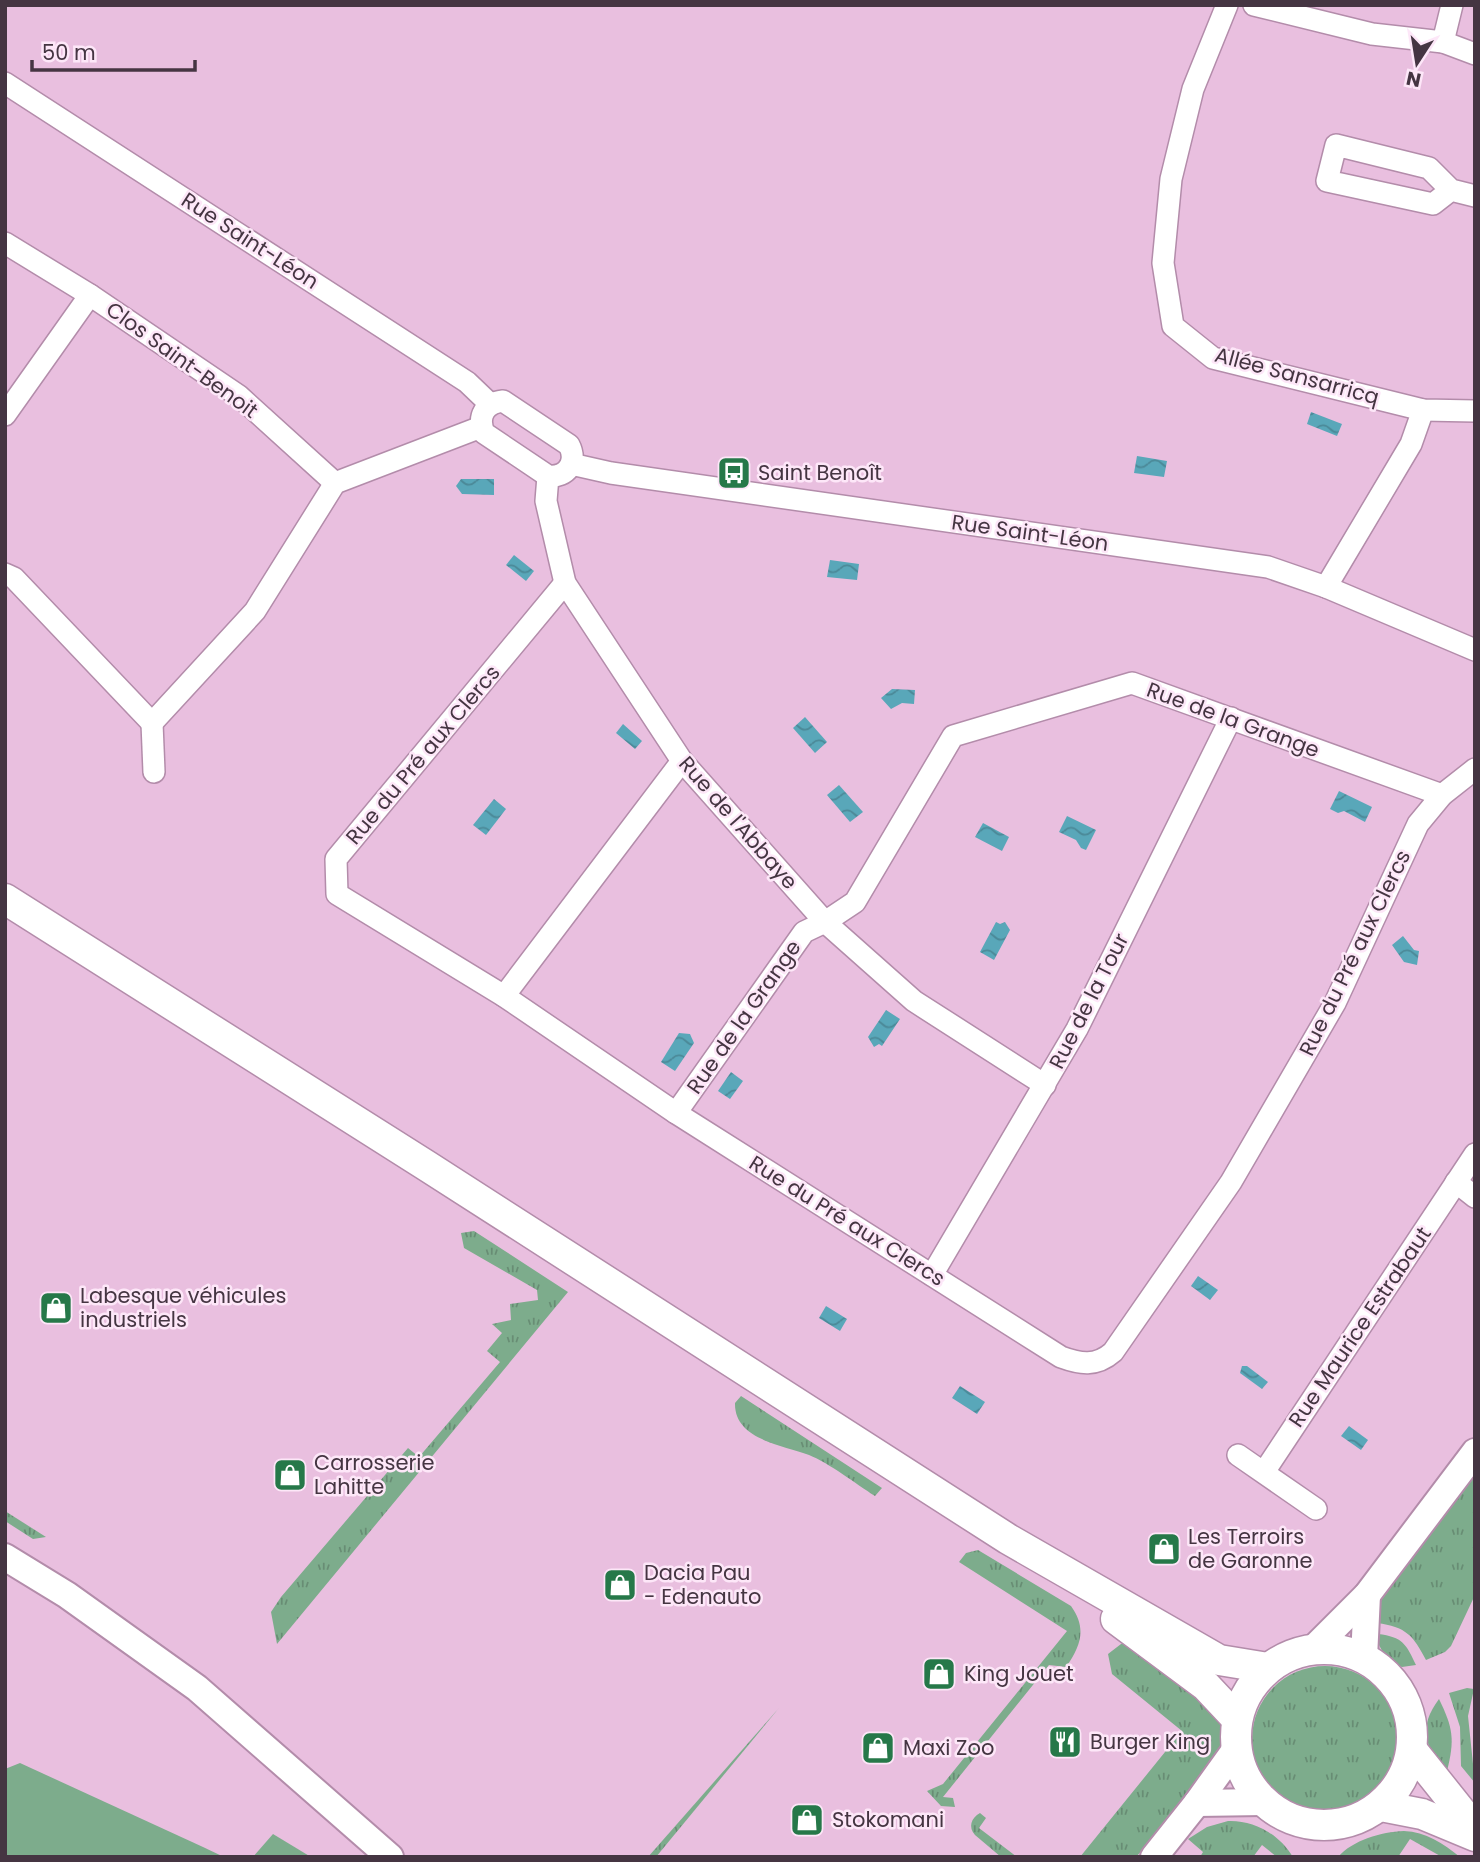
<svg xmlns="http://www.w3.org/2000/svg" width="1480" height="1862" font-family="Poppins,sans-serif">
	<style>
		.grass { fill: url(#grass-tufts) }
		.pitch { fill: #7dac8c }
		.water { fill: url(#water-waves) }
		.lines { fill: none; stroke-linecap: round; stroke-linejoin: round }
		.minor-casing { stroke: #b38caa; stroke-width: 24 }
		.tertiary-casing { stroke: #b38caa; stroke-width: 30 }
		.secondary-casing { stroke: #b38caa; stroke-width: 33 }
		.minor { stroke: #fff; stroke-width: 21 }
		.tertiary { stroke: #fff; stroke-width: 26 }
		.secondary { stroke: #fff; stroke-width: 30 }
		.labels { text-anchor: middle; stroke-width: 5; stroke-linejoin: round; paint-order: stroke }
		.street-label { font-size: 21px; fill: #453542; stroke: #fde7f8 }
		.poi-label { font-size: 21px; fill: #453542; stroke: #fde7f8; text-anchor: start }
	</style>
	<defs>
		<pattern id="grass-tufts" width="24" height="20" patternUnits="userSpaceOnUse" patternTransform="scale(1.75)"><rect width="24" height="20" fill="#7dac8c"/><path d="M3 7l-1-3M5 7V3M7 7l1-3M15 17l-1-3M17 17v-4M19 17l1-3" fill="none" stroke="#688d74"/></pattern>
		<pattern id="water-waves" width="16" height="10" patternUnits="userSpaceOnUse" patternTransform="scale(1.75)"><rect width="16" height="10" fill="#59a7b9"/><path d="M0 5q4-4 8 0t8 0" fill="none" stroke="#4b8998"/></pattern>
	</defs>
	<rect width="100%" height="100%" fill="#e9bfdf"/>
	<!-- grass -->
	<g class="grass">
		<polygon points="474,1231 568,1292 277,1644 271,1612 281,1597 408,1448 419,1457 500,1362 487,1351 502,1333 492,1324 511,1320 510,1304 538,1300 537,1290 464,1248 461,1233"/>
		<path d="M741 1396 882 1488 875 1496C856 1484 829 1463 809 1455 783 1445 734 1440 735 1403Z"/>
		<path d="M1475 1475V1595L1451 1646 1445 1652 1426 1660C1413 1635 1406 1627 1377 1623L1381 1598Z"/>
		<polygon points="5,1511 46,1537 33,1539 5,1521"/>
		<path d="M978 1550 1071 1606C1087 1628 1081 1646 1066 1667L1049 1665 943 1797 953 1798 955 1807 941 1806 927 1791 943 1784 1067 1631 959 1562 966 1553Z"/>
		<path d="M1378 1634C1403 1637 1406 1644 1416 1665L1402 1667 1388 1662 1379 1645Z"/>
		<polygon points="1121,1644 1129,1644 1214,1703 1224,1723 1226,1735 1226,1747 1218,1767 1136,1857 1080,1857 1182,1731 1112,1674 1108,1654"/>
		<circle cx="1325" cy="1739" r="73"/>
		<polygon points="1467,1688 1474,1689 1468,1716 1475,1783 1461,1766 1460,1727 1449,1693"/>
		<path d="M1439 1699C1453 1728 1455 1739 1447 1771 1424 1748 1418 1727 1439 1699Z"/>
		<polygon points="779,1708 656,1857 648,1857"/>
		<path d="M980 1813 986 1818 979 1828 1017 1857H1001L975 1835C968 1827 971 1818 980 1813Z"/>
		<path d="M1228 1821C1254 1820 1279 1834 1293 1857H1277L1262 1845 1253 1857H1200L1203 1852 1188 1839 1207 1827Z"/>
		<path d="M1404 1831C1426 1832 1443 1843 1460 1857H1442L1410 1839 1398 1857H1338C1353 1840 1381 1832 1404 1831Z"/>
	</g>
	<!-- pitch -->
	<g class="pitch">
		<polygon points="20,1763 203,1847 224,1857 5,1857 5,1769"/>
		<polygon points="273,1834 311,1857 253,1857"/>
	</g>
	<!-- water -->
	<g class="water">
		<polygon points="1311,412 1342,424 1337,436 1307,424"/>
		<polygon points="1137,456 1167,461 1164,477 1134,473"/>
		<polygon points="461,479 494,479 494,495 462,494 456,486"/>
		<polygon points="514,555 534,571 526,581 506,565"/>
		<polygon points="830,560 859,564 857,580 827,577"/>
		<polygon points="892,689 915,690 914,704 902,703 891,709 881,698"/>
		<polygon points="805,717 827,742 815,753 793,728"/>
		<polygon points="623,724 642,741 635,749 616,733"/>
		<polygon points="839,785 863,812 850,822 827,795"/>
		<polygon points="1339,791 1372,807 1365,822 1344,811 1338,813 1330,809"/>
		<polygon points="494,799 506,809 486,835 473,825"/>
		<polygon points="1067,816 1096,830 1086,850 1081,848 1076,840 1059,832"/>
		<polygon points="983,823 1009,837 1002,851 975,837"/>
		<polygon points="996,922 1000,924 1005,922 1010,930 994,960 980,952"/>
		<polygon points="1403,936 1414,950 1419,951 1417,965 1404,962 1392,945"/>
		<polygon points="886,1010 900,1019 882,1046 879,1044 874,1047 868,1037"/>
		<polygon points="679,1033 690,1034 694,1043 675,1071 661,1062"/>
		<polygon points="731,1072 743,1081 730,1099 718,1091"/>
		<polygon points="1198,1276 1218,1290 1210,1300 1191,1286"/>
		<polygon points="826,1306 847,1319 840,1331 819,1318"/>
		<polygon points="1242,1366 1247,1366 1268,1382 1262,1389 1240,1373"/>
		<polygon points="960,1386 985,1402 977,1414 952,1398"/>
		<polygon points="1349,1426 1368,1440 1361,1450 1341,1436"/>
	</g>
	<g class="lines">
		<defs>
			<g id="minor">
				<polyline points="1227,5 1193,89 1171,179 1163,263 1173,326 1213,358 1423,410 1475,411"/>
				<polyline points="1254,5 1372,34 1443,42 1475,54"/>
				<polyline points="1443,42 1452,5"/>
				<polyline points="5,83 467,382 490,404"/>
				<polyline points="1451,190 1433,204 1327,181 1336,145 1429,168 1451,190 1475,196"/>
				<polyline points="5,243 90,295 239,396 335,483"/>
				<path d="M503 401 569 445C578 462 567 478 548 476L484 433C477 416 485 403 503 401Z"/>
				<polyline points="5,415 90,295"/>
				<polyline points="571,464 611,473 1268,567 1326,587 1475,650"/>
				<polyline points="548,476 546,501 565,583 682,761 825,922 914,1001 1045,1085"/>
				<polyline points="5,574 14,578 152,723 255,611 335,483 481,427"/>
				<path d="M565 583 336 859 337 894 504 996 676 1113 1061 1357C1080 1364 1096 1367 1113 1352L1231 1182 1335 1003 1418 824 1442 795 1475 769"/>
				<polyline points="1326,587 1411,444 1423,410"/>
				<polyline points="152,723 154,772"/>
				<polyline points="504,996 682,761"/>
				<polyline points="676,1113 804,932 825,922 855,902 953,736 1132,683 1442,795"/>
				<polyline points="1456,1182 1475,1197"/>
				<polyline points="932,1275 1077,1029 1231,718"/>
				<polyline points="1238,1455 1316,1509"/>
				<polyline points="1264,1472 1475,1154"/>
			</g>
			<g id="tertiary">
				<polyline points="5,1557 67,1595 197,1688 390,1857"/>
				<polyline points="1313,1649 1367,1595 1475,1452"/>
				<polyline points="1364,1658 1367,1595"/>
				<polyline points="1197,1803 1263,1802"/>
				<polyline points="1154,1857 1197,1803 1235,1750"/>
			</g>
			<g id="secondary">
				<polyline points="5,899 427,1166 1008,1539 1219,1660 1268,1668"/>
				<polyline points="1116,1619 1206,1686 1236,1718"/>
				<circle cx="1324" cy="1737" r="88"/>
				<polyline points="1412,1750 1475,1829"/>
				<polyline points="1381,1806 1422,1814 1475,1836"/>
			</g>
		</defs>
		<!-- minor casing -->
		<use href="#minor" class="minor-casing"/>
		<!-- tertiary casing -->
		<use href="#tertiary" class="tertiary-casing"/>
		<!-- secondary casing -->
		<use href="#secondary" class="secondary-casing"/>
		<!-- minor -->
		<use href="#minor" class="minor"/>
		<!-- tertiary -->
		<use href="#tertiary" class="tertiary"/>
		<!-- secondary -->
		<use href="#secondary" class="secondary"/>
	</g>
	<!-- icons -->
	<defs>
		<symbol id="bus-square" viewBox="-11 -11 22 22"><rect x="-9" y="-9" width="18" height="18" rx="4" fill="#267849" stroke="#fde7f8"/><path d="M-5-6H5V4H4V6H2V4H-2V6H-4V4H-5ZM-3.5-4V0h7V-4ZM-3.5 1.2v1.5H-2V1.2ZM2 1.2v1.5H3.5V1.2Z" fill="#fff"/></symbol>
		<symbol id="shop-square" viewBox="-11 -11 22 22"><rect x="-9" y="-9" width="18" height="18" rx="4" fill="#267849" stroke="#fde7f8"/><path d="M-5-2.5h2.3a2.7 3.5 0 0 1 5.4 0H5L5.5 6h-11ZM-1.5-2.5h3a1.5 2.3 0 0 0-3 0Z" fill="#fff"/></symbol>
		<symbol id="restaurant-square" viewBox="-11 -11 22 22"><rect x="-9" y="-9" width="18" height="18" rx="4" fill="#267849" stroke="#fde7f8"/><path d="M-5-6h1v4h1v-4h1v4h1v-4h1v5L-1.5 .5V6h-2V.5L-5-1ZM5-6V6H3V1.5H1.5Q1.5-4 5-6Z" fill="#fff"/></symbol>
	</defs>
	<g fill-rule="evenodd">
		<use href="#bus-square" x="715" y="454" width="38" height="38"/>
		<use href="#shop-square" x="37" y="1289" width="38" height="38"/>
		<use href="#shop-square" x="271" y="1456" width="38" height="38"/>
		<use href="#shop-square" x="1145" y="1530" width="38" height="38"/>
		<use href="#shop-square" x="601" y="1566" width="38" height="38"/>
		<use href="#shop-square" x="920" y="1655" width="38" height="38"/>
		<use href="#restaurant-square" x="1046" y="1723" width="38" height="38"/>
		<use href="#shop-square" x="859" y="1729" width="38" height="38"/>
		<use href="#shop-square" x="788" y="1801" width="38" height="38"/>
	</g>
	<g class="labels">
		<!-- street labels -->
		<g class="street-label">
			<text transform="translate(250 241) rotate(33)" y="7">Rue Saint-Léon</text>
			<text transform="translate(182 360) rotate(36)" y="7">Clos Saint-Benoit</text>
			<text transform="translate(1297 376) rotate(15)" y="7">Allée Sansarricq</text>
			<text transform="translate(1030 533) rotate(8)" y="7">Rue Saint-Léon</text>
			<text transform="translate(1233 720) rotate(20)" y="7">Rue de la Grange</text>
			<text transform="translate(423 755) rotate(-50)" y="7">Rue du Pré aux Clercs</text>
			<text transform="translate(738 823) rotate(49)" y="7">Rue de l'Abbaye</text>
			<text transform="translate(1355 953) rotate(-64)" y="7">Rue du Pré aux Clercs</text>
			<text transform="translate(1089 1001) rotate(-63)" y="7">Rue de la Tour</text>
			<text transform="translate(744 1017) rotate(-55)" y="7">Rue de la Grange</text>
			<text transform="translate(847 1221) rotate(32)" y="7">Rue du Pré aux Clercs</text>
			<text transform="translate(1360 1327) rotate(-56)" y="7">Rue Maurice Estrabaut</text>
		</g>
		<!-- poi labels -->
		<g class="poi-label">
			<text x="758" y="480">Saint Benoît</text>
			<text x="80" y="1303">Labesque véhicules<tspan x="80" dy="24">industriels</tspan></text>
			<text x="314" y="1470">Carrosserie<tspan x="314" dy="24">Lahitte</tspan></text>
			<text x="1188" y="1544">Les Terroirs<tspan x="1188" dy="24">de Garonne</tspan></text>
			<text x="644" y="1580">Dacia Pau<tspan x="644" dy="24">- Edenauto</tspan></text>
			<text x="964" y="1681">King Jouet</text>
			<text x="1090" y="1749">Burger King</text>
			<text x="903" y="1755">Maxi Zoo</text>
			<text x="832" y="1827">Stokomani</text>
		</g>
	</g>
	<!-- border -->
	<rect width="1480" height="1862" fill="none" stroke="#453542" stroke-width="14"/>
	<!-- north arrow -->
	<g transform="translate(1417 63) rotate(192)" stroke="#fde7f8" stroke-width="5" paint-order="stroke">
	<path d="M0-5L12 26L0 18L-12 26Z" fill="#453542"/>
	<text y="-10" font-size="19" font-weight="bold" text-anchor="middle" fill="#453542">N</text>
	</g>
	<!-- scale -->
	<path d="M32 60v10h163v-10" fill="none" stroke="#453542" stroke-width="3.5"/>
	<text x="42" y="60" font-size="21" fill="#453542" stroke="#fde7f8" stroke-width="5" paint-order="stroke">50 m</text>
</svg>
